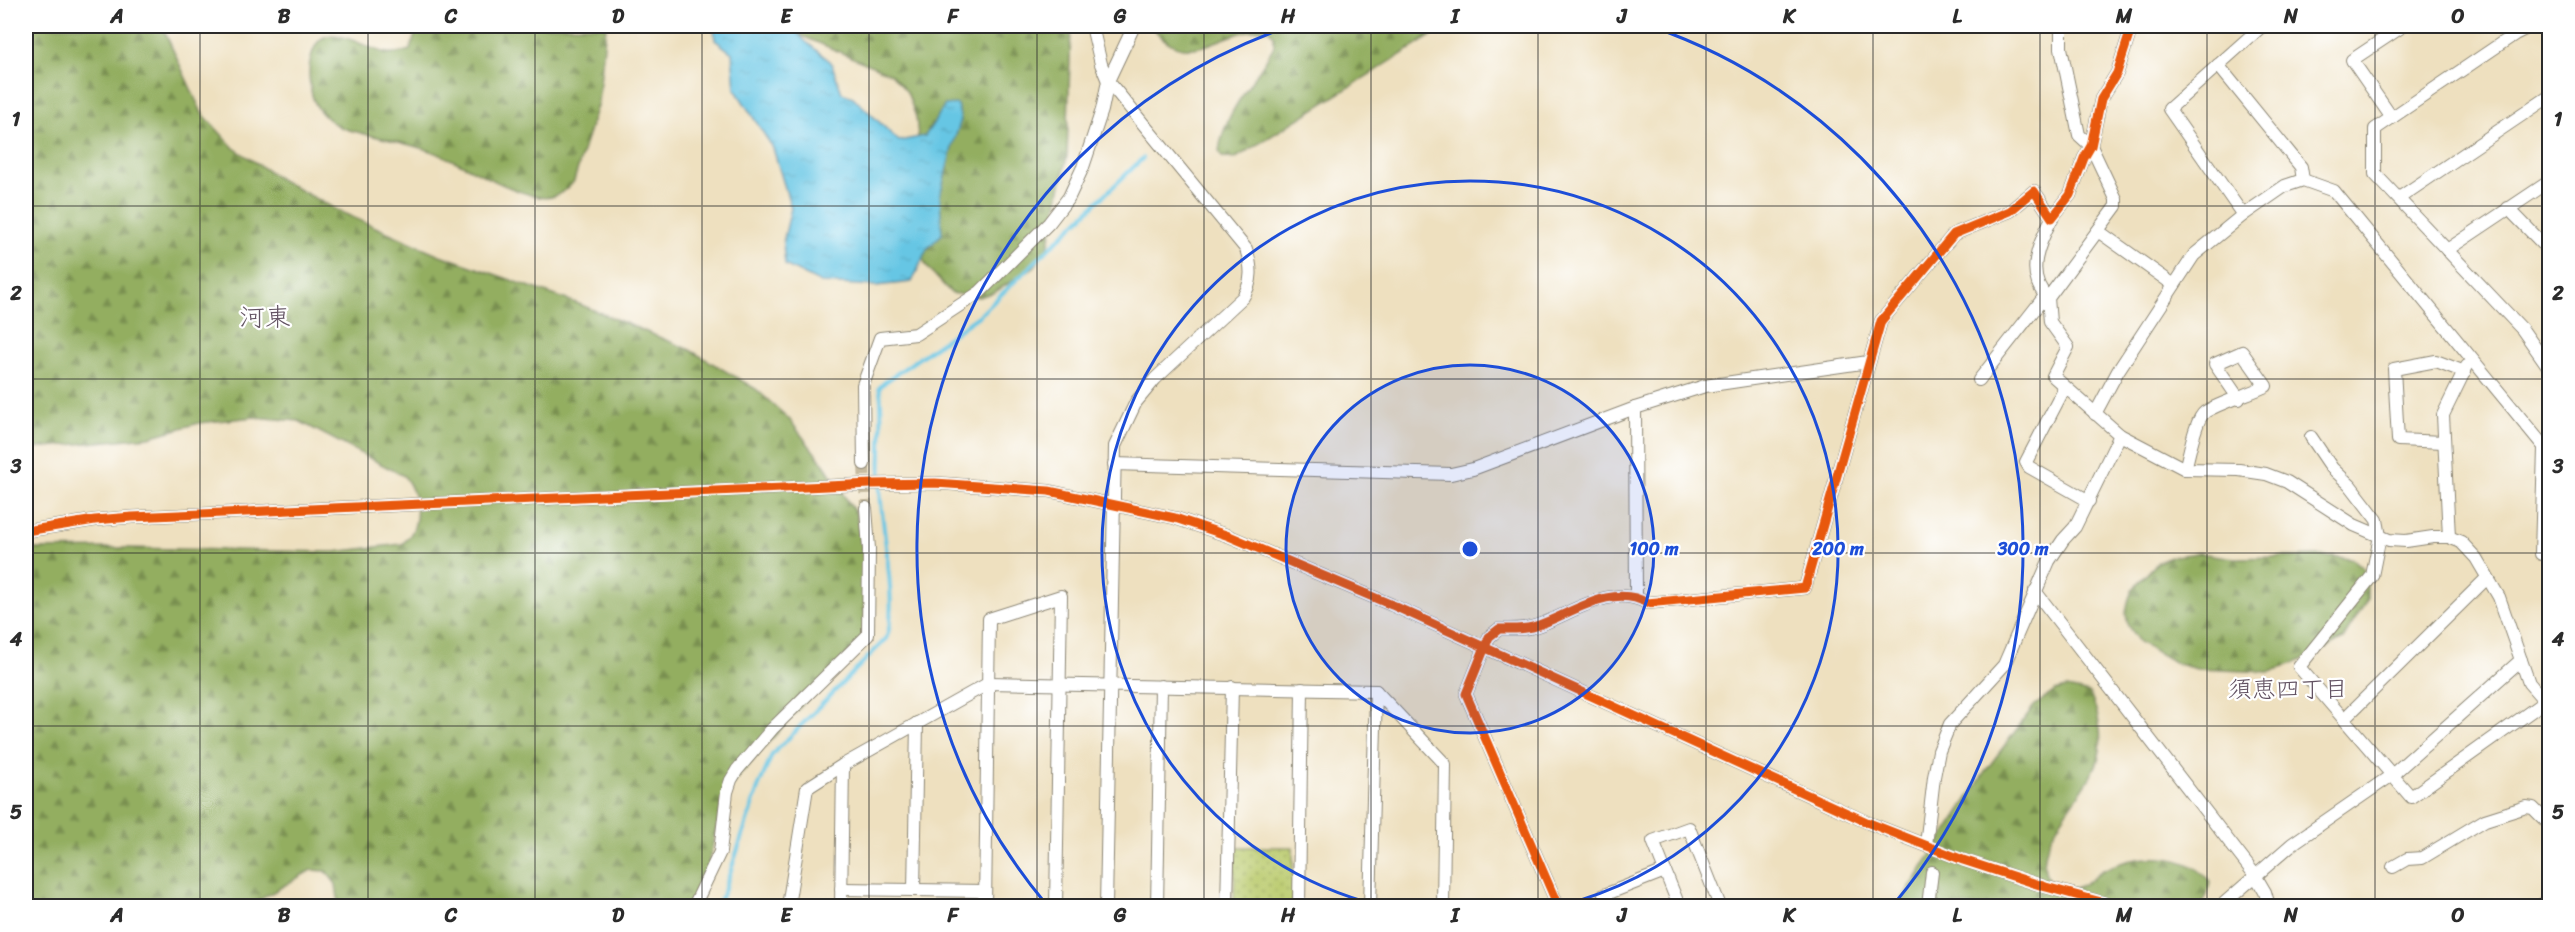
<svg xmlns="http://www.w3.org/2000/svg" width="2575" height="932" font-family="Sriracha,'Klee One',sans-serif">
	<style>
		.green { fill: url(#green-dots); stroke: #727a4c; stroke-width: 1.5 }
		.forest { fill: url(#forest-firs); stroke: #5f6c46; stroke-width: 1.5 }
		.water { fill: url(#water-ripples); stroke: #487888; stroke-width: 1.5 }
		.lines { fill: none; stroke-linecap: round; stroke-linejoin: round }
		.stream { stroke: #66c6e4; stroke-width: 4 }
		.minor-tunnel { stroke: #c7bca1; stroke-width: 12; stroke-dasharray: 12 6; stroke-linecap: butt }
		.minor-casing { stroke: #8c8675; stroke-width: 14 }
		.minor { stroke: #fff; stroke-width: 12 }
		.cycleway-casing { stroke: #fff; stroke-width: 13 }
		.cycleway { stroke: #e8590c; stroke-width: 9 }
		.grid { fill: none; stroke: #2b2b2b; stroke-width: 1.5; stroke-opacity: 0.55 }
		.ring { fill: none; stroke: #1d4ed8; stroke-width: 3 }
		.labels { text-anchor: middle; stroke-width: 4.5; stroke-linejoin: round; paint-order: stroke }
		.neighbourhood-label { font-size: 24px; fill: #635363; stroke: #fff }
		.quarter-label { font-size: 26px; fill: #635363; stroke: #fff }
		.centre { fill: #1d4ed8; stroke: #fff; stroke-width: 3 }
		.ring-label { font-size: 18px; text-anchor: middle; font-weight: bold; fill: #1d4ed8; stroke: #fff; stroke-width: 4.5; stroke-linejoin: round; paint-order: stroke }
		.neatline { fill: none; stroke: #2b2b2b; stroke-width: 2 }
		.grid-label { font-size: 20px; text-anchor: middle; font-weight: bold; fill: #2b2b2b }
	</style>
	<defs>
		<pattern id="green-dots" width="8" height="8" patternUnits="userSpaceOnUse" patternTransform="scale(1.5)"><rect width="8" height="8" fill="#baca6c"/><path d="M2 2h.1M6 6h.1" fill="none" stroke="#97a459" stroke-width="1.8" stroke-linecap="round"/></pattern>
		<pattern id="forest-firs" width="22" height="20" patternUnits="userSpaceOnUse" patternTransform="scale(1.5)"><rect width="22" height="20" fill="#93ae60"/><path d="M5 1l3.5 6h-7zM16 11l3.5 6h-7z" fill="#788e4f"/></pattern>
		<pattern id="water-ripples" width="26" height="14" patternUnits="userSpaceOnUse" patternTransform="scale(1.5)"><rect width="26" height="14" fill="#66c6e4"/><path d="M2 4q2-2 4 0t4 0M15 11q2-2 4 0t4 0" fill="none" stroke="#59aac4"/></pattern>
	</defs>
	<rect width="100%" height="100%" fill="#fff"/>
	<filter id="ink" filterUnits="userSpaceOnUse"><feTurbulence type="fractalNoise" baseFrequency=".0167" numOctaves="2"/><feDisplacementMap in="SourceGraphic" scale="12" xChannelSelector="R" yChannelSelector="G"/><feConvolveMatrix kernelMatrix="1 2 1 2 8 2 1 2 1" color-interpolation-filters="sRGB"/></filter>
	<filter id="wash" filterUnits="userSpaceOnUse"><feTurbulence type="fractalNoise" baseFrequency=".008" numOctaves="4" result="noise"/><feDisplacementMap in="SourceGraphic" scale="24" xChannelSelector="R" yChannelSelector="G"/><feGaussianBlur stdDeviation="1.35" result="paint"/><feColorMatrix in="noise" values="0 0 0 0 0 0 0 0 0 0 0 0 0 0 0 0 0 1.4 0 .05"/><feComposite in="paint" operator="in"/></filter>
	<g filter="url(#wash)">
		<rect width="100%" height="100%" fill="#eee0bf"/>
		<!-- green -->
		<polygon class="green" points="1235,847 1293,847 1293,906 1234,906"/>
		<!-- forest -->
		<g class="forest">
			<path d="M26 26H162L202 113 234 148 283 181 343 213 440 255 579 304 690 350 756 389 789 419 825 466 856 514 861 541 866 551 864 635 724 793 705 880 691 906H339L336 884 326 871 311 870 249 906H26V549L124 548 334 552 402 544C423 527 419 495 404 476L299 421 254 417 199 423 149 437 26 449Z"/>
			<path d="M418 26H606L598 102 574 181C566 192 553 200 539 197 502 189 470 166 436 153 406 142 373 137 342 128 328 121 316 110 312 95 308 79 307 64 314 49 327 17 364 50 387 53 396 54 403 52 410 50Z"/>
			<polygon points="779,26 1071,26 1067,156 1048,248 1034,267 995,292 979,297 951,293 927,267 916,245 919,147 916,117 907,92 891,74"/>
			<path d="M1152 26H1447L1236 158 1222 157 1219 151C1224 111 1256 80 1274 46V36L1269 30C1224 24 1189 77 1152 26Z"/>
			<polygon points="2198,553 2235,558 2333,556 2354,560 2364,568 2367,575 2367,600 2343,639 2312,656 2270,672 2197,669 2178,664 2139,642 2128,626 2126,613 2128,602 2132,590 2158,562 2174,556"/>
			<path d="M2067 688 2089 693C2099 712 2104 739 2098 760 2087 796 2027 844 2049 881 2055 891 2069 891 2078 887 2088 883 2095 874 2105 869 2136 854 2188 850 2210 882 2209 891 2207 899 2200 906H1898L1987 769 2034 706 2055 691Z"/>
		</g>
		<!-- water -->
		<polygon class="water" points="714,26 791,26 805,41 831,62 842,93 853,97 899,141 925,136 945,105 957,104 961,120 953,144 940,196 942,234 927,249 912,282 876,286 821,283 785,265 783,243 791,208 773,148 735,89 732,53 715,40"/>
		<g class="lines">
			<!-- stream -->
			<path class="stream" d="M717 906 724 891 758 788 772 755 886 639C899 610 881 524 880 488 880 469 884 397 879 388L885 382 980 315 1143 158"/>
		</g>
	</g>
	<g filter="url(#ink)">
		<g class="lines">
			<!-- minor-tunnel -->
			<polyline class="minor-tunnel" points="864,464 866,508"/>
			<defs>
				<g id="minor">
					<path d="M1092 26 1101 64 1108 81 1246 249C1252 267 1253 281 1243 297L1155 379 1136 402 1115 446 1106 906"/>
					<polyline points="2061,26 2061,48 2079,135 2091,146 2116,199 2116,206 2048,298 2050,322 2068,347 2053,376 2120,435 2185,469 2239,470 2266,474 2287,482 2354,525 2389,540 2406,541 2433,537 2449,537 2461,542 2476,558 2499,597 2529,683 2550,707"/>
					<polyline points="2531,26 2515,34 2375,129 2375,174 2522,329 2550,369"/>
					<polyline points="2218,65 2301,167 2303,180"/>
					<polyline points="2392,118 2352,60 2403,26"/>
					<polyline points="2399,198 2550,96"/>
					<polyline points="2508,208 2550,251"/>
					<polyline points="2243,215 2169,109 2262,26"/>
					<polyline points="2098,231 2174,285"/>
					<polyline points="2447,250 2550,181"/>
					<path d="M2048 298C2024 275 2039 243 2052 218"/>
					<polyline points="1979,380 2045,296"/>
					<polyline points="2065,387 2026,462 2029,467 2089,501"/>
					<polyline points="1635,408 1636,597"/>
					<polyline points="2095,414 2118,371 2194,255 2243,215 2285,186 2303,180 2334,191 2550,454"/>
					<polyline points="2311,437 2332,468 2350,485 2377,520 2380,536 2372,576 2299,667 2411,797 2544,702"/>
					<polyline points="2444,442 2398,440 2394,369 2436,361 2465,372"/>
					<polyline points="2544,448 2541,554 2550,554"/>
					<polyline points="864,464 863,385 880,338 916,334 980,292 1049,223 1069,197 1083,167 1102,110 1108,81 1134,26"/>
					<polyline points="1114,464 1451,474 1473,469 1635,408 1705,386 1868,362"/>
					<path d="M2185 469C2189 456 2195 419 2205 412 2217 404 2251 393 2266 386L2242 352 2215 364 2239 399"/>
					<polyline points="26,531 95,520 132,517 872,484 935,483 1049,491 1175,518 1229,536 1392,605 1869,823 1963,860 2046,887 2116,906"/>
					<polyline points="2449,537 2443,415 2467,366"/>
					<polyline points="2035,591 2255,875 2265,892 2269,906"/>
					<polyline points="2345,718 2487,578"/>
					<polyline points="1926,845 1934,777 1939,751 1950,724 2004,665 2049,561 2063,540 2075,527 2120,435"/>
					<polyline points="2393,867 2407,859 2422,858 2485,820 2526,807 2533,808 2550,825"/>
					<polyline points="841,889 985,891"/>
					<polyline points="914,890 917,723"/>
					<polyline points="694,906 720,852 727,792 731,780 737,770 772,729 868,635 869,549 866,508"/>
					<polyline points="788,906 807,788 843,765 989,683 1376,691 1445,764 1443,906"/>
					<polyline points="841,906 843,765"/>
					<polyline points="985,906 989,619 1061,596 1056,906"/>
					<polyline points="1157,906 1161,686"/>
					<polyline points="1227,906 1232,687"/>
					<polyline points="1299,906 1302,689"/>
					<polyline points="1370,906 1376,691"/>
					<path d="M1558 906 1466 694 1489 637 1499 629C1512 629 1524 630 1536 626 1570 615 1612 582 1647 603L1805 588 1881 321 1954 234 2010 211 2034 191 2052 218 2070 195 2084 158 2091 146 2101 99 2117 73 2132 26"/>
					<polyline points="1608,906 1604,895 1665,871"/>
					<polyline points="1679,906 1653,841 1689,828 1720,906"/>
					<polyline points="1928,906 1932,872"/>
					<polyline points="2221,906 2292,844 2392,775 2521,660"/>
					<polyline points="2540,906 2550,899"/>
				</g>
			</defs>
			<!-- minor casing -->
			<use href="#minor" class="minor-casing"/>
			<!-- minor -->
			<use href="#minor" class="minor"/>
			<defs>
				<g id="cycleway">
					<polyline points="26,531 95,520 132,517 872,484 935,483 1049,491 1175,518 1229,536 1392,605 1869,823 1963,860 2046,887 2116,906"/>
					<path d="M1558 906 1466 694 1489 637 1499 629C1512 629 1524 630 1536 626 1570 615 1612 582 1647 603L1805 588 1881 321 1954 234 2010 211 2034 191 2052 218 2070 195 2084 158 2091 146 2101 99 2117 73 2132 26"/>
				</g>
			</defs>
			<!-- cycleway casing -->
			<use href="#cycleway" class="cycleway-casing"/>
			<!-- cycleway -->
			<use href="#cycleway" class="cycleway"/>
		</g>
	</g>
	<!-- grid -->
	<path class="grid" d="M200 26V906M368 26V906M535 26V906M702 26V906M869 26V906M1037 26V906M1204 26V906M1371 26V906M1538 26V906M1706 26V906M1873 26V906M2040 26V906M2207 26V906M2375 26V906M26 206H2550M26 379H2550M26 553H2550M26 726H2550"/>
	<!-- distance rings -->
	<circle cx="1470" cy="549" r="184" fill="#1d4ed8" fill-opacity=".12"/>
	<g class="ring">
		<circle cx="1470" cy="549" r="184"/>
		<path d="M1381 906A368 368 0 1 1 1559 906"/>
		<path d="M1046 904A553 553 0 0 1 1290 26M1650 26A553 553 0 0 1 1894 904"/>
	</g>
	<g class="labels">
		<!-- neighbourhood labels -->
		<g class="neighbourhood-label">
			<text x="2288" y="697">須恵四丁目</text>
		</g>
		<!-- quarter labels -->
		<g class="quarter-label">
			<text x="265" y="326">河東</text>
		</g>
	</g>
	<circle cx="1470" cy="549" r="9" class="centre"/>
	<g class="ring-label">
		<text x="1654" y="555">100 m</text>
		<text x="1838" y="555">200 m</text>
		<text x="2023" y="555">300 m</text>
	</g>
	<!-- margin -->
	<rect width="2575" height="932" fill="none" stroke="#fff" stroke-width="66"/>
	<rect x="33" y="33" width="2509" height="866" class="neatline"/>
	<g class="grid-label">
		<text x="117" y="23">A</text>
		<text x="284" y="23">B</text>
		<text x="451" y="23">C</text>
		<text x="618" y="23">D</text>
		<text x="786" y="23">E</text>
		<text x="953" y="23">F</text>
		<text x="1120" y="23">G</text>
		<text x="1288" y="23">H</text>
		<text x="1455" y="23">I</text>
		<text x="1622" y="23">J</text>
		<text x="1789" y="23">K</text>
		<text x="1957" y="23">L</text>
		<text x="2124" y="23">M</text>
		<text x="2291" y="23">N</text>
		<text x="2458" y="23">O</text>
		<text x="16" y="126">1</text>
		<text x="2558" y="126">1</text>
		<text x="16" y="300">2</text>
		<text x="2558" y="300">2</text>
		<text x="16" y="473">3</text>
		<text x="2558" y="473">3</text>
		<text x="16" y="646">4</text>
		<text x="2558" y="646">4</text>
		<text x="16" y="819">5</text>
		<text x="2558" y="819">5</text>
		<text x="117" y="922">A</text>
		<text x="284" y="922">B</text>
		<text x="451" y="922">C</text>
		<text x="618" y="922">D</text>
		<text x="786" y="922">E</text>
		<text x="953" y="922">F</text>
		<text x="1120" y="922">G</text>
		<text x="1288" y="922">H</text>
		<text x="1455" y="922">I</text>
		<text x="1622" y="922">J</text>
		<text x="1789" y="922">K</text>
		<text x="1957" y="922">L</text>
		<text x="2124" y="922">M</text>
		<text x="2291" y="922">N</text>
		<text x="2458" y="922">O</text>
	</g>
</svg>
